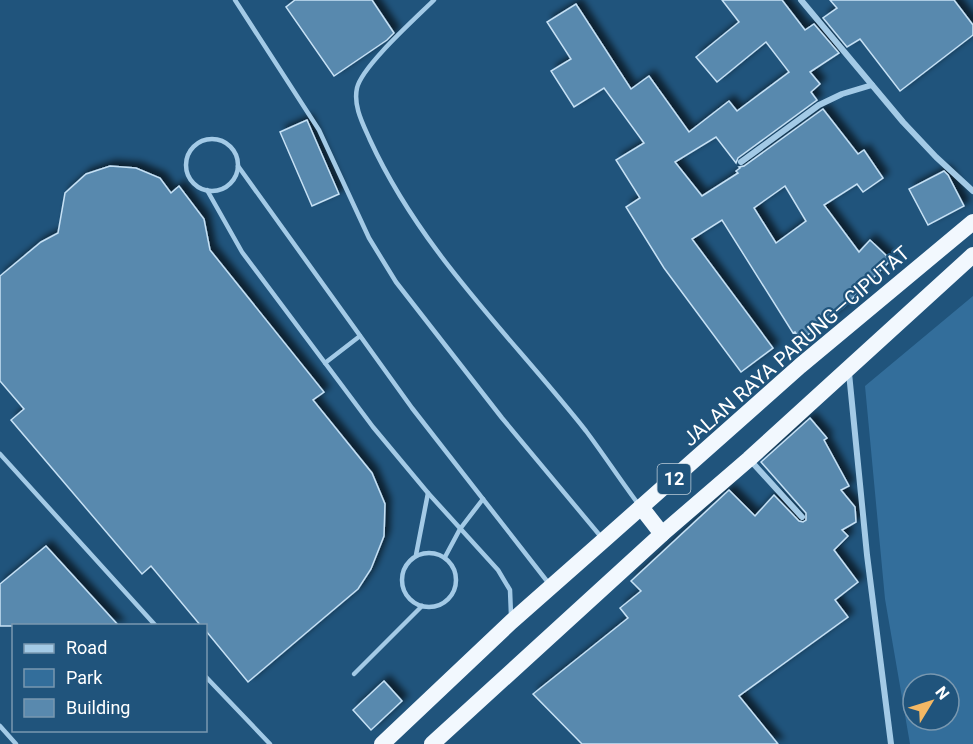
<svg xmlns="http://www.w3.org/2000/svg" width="973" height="744" font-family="Roboto,sans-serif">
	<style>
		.green { fill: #336e9b; fill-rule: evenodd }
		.building { fill: #5989ae; stroke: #c6e1f5; stroke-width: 1.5; fill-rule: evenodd; filter: url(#shadow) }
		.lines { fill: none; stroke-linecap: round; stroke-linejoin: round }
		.service { stroke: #a3cae6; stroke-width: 4.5 }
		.minor { stroke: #a3cae6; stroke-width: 6 }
		.trunk { stroke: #f2f8fe; stroke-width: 16 }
		.labels { text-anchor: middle; stroke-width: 4.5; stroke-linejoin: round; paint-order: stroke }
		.shield { fill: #20547c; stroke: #bcccd8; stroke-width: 1.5 }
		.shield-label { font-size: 18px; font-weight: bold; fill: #fff }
		.street-label { font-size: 20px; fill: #fff; stroke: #20547c }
	</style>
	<defs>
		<filter id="shadow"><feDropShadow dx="5.5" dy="-5.5" stdDeviation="3" flood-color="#0009"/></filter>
	</defs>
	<rect width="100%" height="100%" fill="#20547c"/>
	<!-- green -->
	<path class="green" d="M973 296V744H910L885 599 865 386ZM913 684H949V720H913Z"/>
	<!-- building -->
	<g class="building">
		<polygon points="295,0 372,0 394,33 387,40 334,76 286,7"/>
		<path d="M722 0H782L805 30 814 24 839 53 810 72 820 84 811 92 817 100 738 158 736 163 716 137 675 162 702 196 738 173 736 171 740 168 739 167 744 166 823 109 858 154 864 150 883 178 863 192 857 184 824 205 859 252 870 240 891 260 845 306 801 340 795 332 793 333 722 220 692 239 773 348 741 372 664 268 626 207 640 198 616 160 644 143 604 88 574 107 551 71 571 59 547 22 576 4 631 89 649 76 689 132 729 101 737 111 789 72 766 42 717 82 696 57 739 22ZM785 186 806 221 776 243 754 208Z"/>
		<polygon points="830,0 954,0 973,25 973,35 900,91 860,39 847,47 823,18 837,8"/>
		<polygon points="307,120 339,194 312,206 280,132"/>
		<polygon points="110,166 136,168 160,178 171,193 179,186 204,219 210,250 324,392 313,400 372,473 385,504 384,536 371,569 358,589 248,682 206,631 206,626 201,626 151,566 142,574 11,420 24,409 0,381 0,276 41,242 58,233 65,193 86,174"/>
		<polygon points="944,171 948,175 964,206 928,225 909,189"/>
		<polygon points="810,418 827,438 824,440 849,486 841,490 855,507 856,522 842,530 848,536 834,550 858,582 835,600 848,617 739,696 778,744 582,744 533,694 628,618 620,608 641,591 631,581 729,490 755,516 774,495 799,521 803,522 806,520 806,513 761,462"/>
		<polygon points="46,546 119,626 0,626 0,584"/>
		<polygon points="384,681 402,701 371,730 353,710"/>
	</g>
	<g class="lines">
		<!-- service -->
		<g class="service">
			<polyline points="235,0 319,130 369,238 396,282 502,418 602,538"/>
			<path d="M434 0C416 18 362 66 357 88 353 106 363 124 370 140 422 253 511 336 586 431 604 455 621 481 639 505"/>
			<circle cx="212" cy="165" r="26"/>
			<polyline points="238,166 412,408 550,585"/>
			<polyline points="207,190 242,252 373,427 428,493 498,570 510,590 511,615"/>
			<polyline points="325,363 360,336"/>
			<polyline points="0,454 156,626"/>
			<circle cx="429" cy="580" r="27"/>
			<polyline points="416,555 428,493"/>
			<polyline points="445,557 460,529 483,499"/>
			<polyline points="354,674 422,606"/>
			<polyline points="206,677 270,744"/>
			<polyline points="0,726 16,744"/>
		</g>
		<!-- minor -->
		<g class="minor">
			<polyline points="801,0 903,122 936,157 973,191"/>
			<polyline points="741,162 819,105 842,94 872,85"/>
			<polyline points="849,373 867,555 891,744"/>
			<polyline points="750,460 802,517"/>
		</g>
		<!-- trunk -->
		<g class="trunk">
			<polyline points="641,507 662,534"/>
			<polyline points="382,744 511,622 604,540 800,366 973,222"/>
			<polyline points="432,744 662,534 749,459 973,255"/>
		</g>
	</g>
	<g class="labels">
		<!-- shield labels -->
		<rect class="shield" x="657.5" y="464" width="33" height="30" rx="4.5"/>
		<g class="shield-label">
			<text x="674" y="485">12</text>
		</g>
		<!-- street labels -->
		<g class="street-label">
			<text transform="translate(796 346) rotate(-41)" y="7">JALAN RAYA PARUNG—CIPUTAT</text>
		</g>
	</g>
	<!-- legend -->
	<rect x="12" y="624" width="195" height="108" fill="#20547c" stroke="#7998b0" stroke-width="1.5"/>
	<rect x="24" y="644" width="30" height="9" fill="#a3cae6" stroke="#7998b0" stroke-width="1.5"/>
	<text x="66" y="654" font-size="18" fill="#ffffff">Road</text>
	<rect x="24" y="669" width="30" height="18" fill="#336e9b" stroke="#7998b0" stroke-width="1.5"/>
	<text x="66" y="684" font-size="18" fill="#ffffff">Park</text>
	<rect x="24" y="699" width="30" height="18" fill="#5989ae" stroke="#7998b0" stroke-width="1.5"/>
	<text x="66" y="714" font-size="18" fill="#ffffff">Building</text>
	<!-- north arrow -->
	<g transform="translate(931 702) rotate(52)"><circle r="28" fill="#20547c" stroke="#7998b0" stroke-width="1.5"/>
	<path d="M0-4.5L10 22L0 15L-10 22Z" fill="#f4b864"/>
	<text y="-9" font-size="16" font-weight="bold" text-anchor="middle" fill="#ffffff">N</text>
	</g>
</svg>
